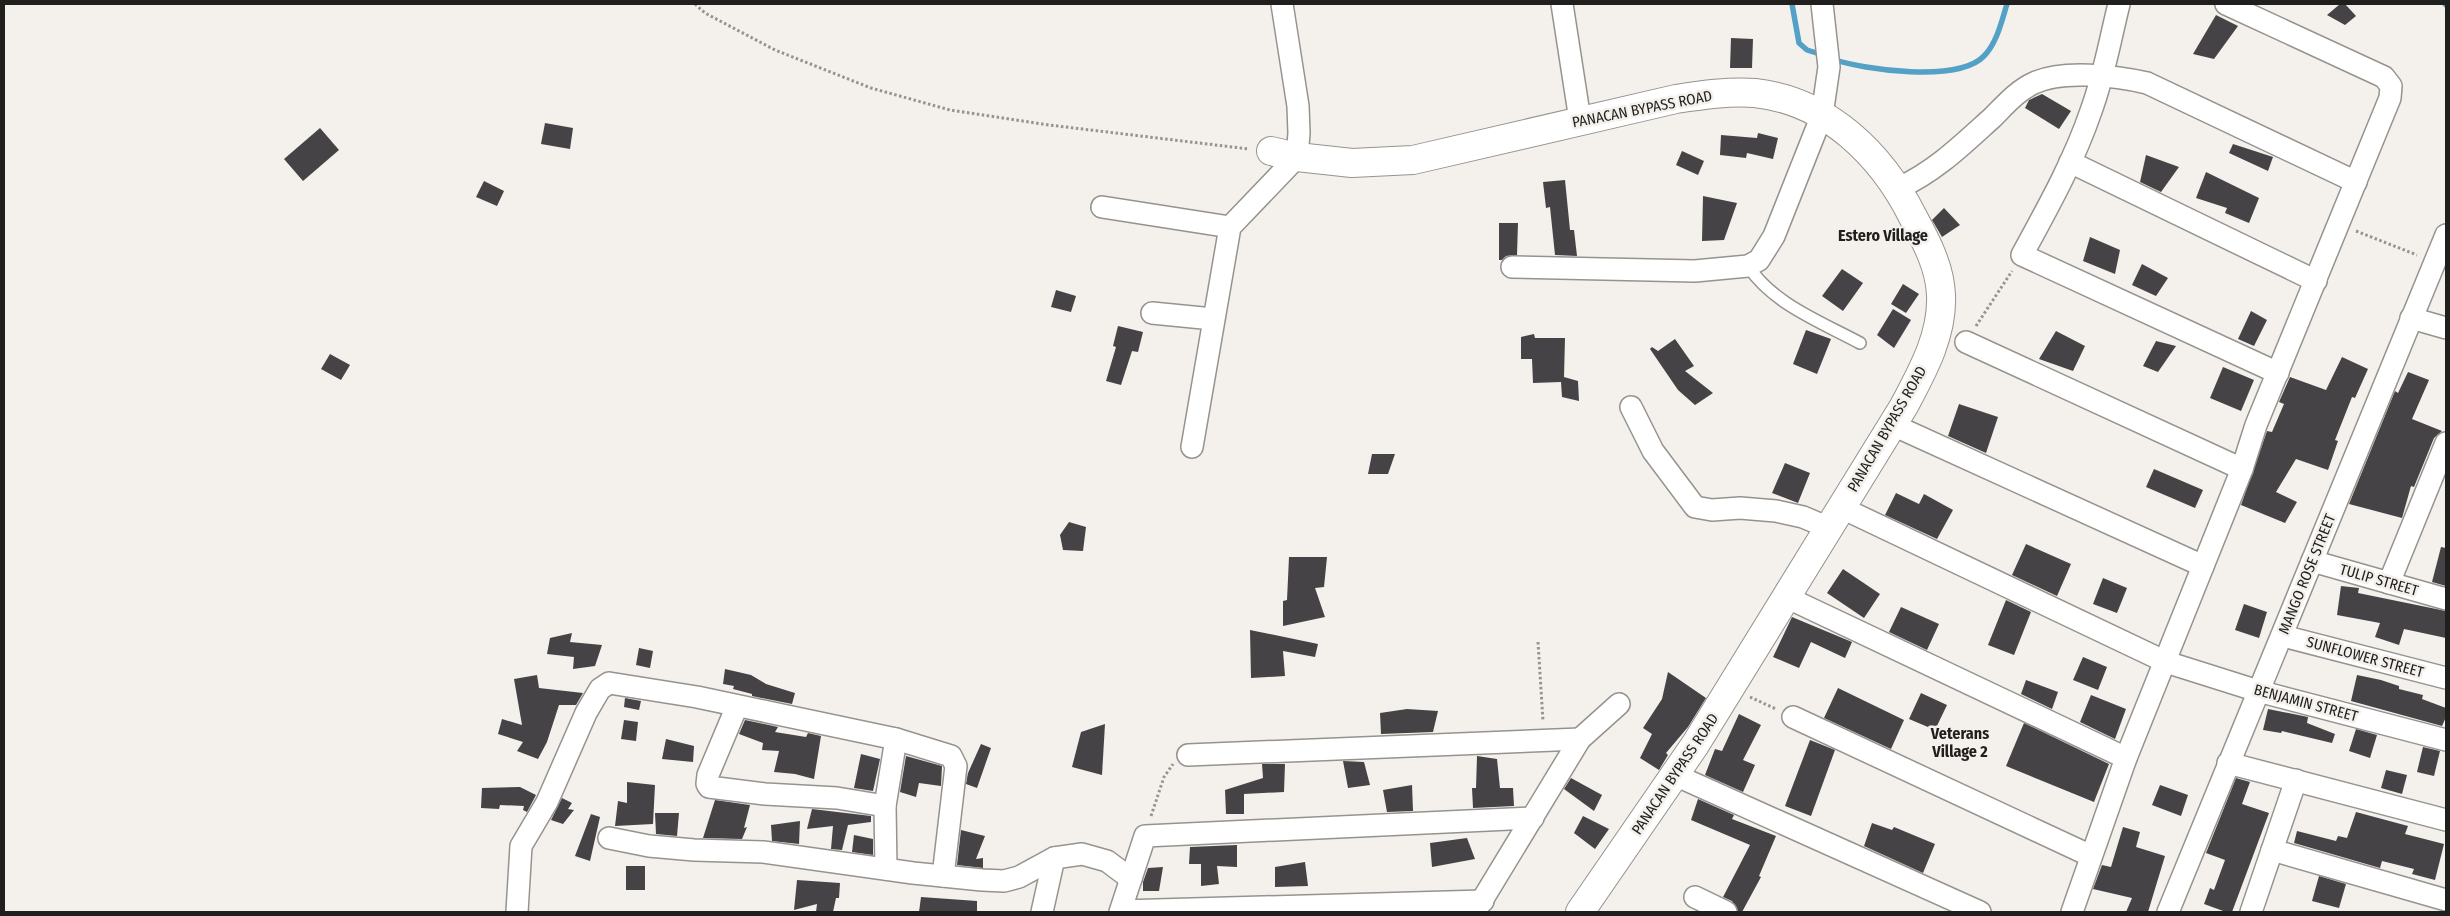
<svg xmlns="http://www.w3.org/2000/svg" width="2450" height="916" font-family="'Fira Sans Condensed',sans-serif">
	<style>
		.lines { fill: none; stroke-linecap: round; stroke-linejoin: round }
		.stream { stroke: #54a1c8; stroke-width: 5.5 }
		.building { fill: #464347 }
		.service-casing { stroke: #96938e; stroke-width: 14 }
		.minor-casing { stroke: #96938e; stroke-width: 24 }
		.secondary-casing { stroke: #96938e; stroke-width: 30 }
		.path { stroke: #969490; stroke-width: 3; stroke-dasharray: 2.5 2.5; stroke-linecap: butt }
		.service { stroke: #fff; stroke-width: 11 }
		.minor { stroke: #fff; stroke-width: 21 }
		.secondary { stroke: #fff; stroke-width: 28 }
		.labels { text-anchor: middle; stroke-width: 5; stroke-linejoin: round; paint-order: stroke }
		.street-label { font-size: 15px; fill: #201f1d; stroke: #f4f1ec }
		.neighbourhood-label { font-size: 16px; font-weight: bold; fill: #201f1d; stroke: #f4f1ec }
	</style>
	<rect width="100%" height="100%" fill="#f4f1ec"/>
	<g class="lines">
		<!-- stream -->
		<g class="stream">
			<polyline points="1792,4 1799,43 1807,50 1823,55"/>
			<polyline points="2445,4 2446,5"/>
			<path d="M1832 59C1865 70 1958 83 1984 56 1997 43 2002 20 2007 4"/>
		</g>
	</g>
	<!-- building -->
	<g class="building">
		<polygon points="2340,4 2345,4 2356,16 2345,25 2327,15"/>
		<polygon points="2216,15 2238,26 2214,59 2193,54"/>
		<polygon points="1731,38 1753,39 1752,68 1730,68"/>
		<polygon points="2042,94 2071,111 2059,129 2025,108 2029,100"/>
		<polygon points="545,123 573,128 570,149 541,144"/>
		<polygon points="320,128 339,150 303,181 284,159"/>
		<polygon points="1758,133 1778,138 1773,159 1747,153 1746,158 1720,155 1721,135 1757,138"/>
		<polygon points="2233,144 2273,157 2268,171 2229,153"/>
		<polygon points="1682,151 1704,161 1698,175 1676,165"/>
		<polygon points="2146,155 2179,167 2161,192 2140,182"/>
		<polygon points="2206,172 2259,198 2249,223 2225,213 2227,208 2196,198"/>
		<polygon points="1565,180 1570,230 1574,230 1577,256 1555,255 1550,207 1546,208 1543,182"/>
		<polygon points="484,181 504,191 497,206 476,197"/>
		<polygon points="1703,196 1737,203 1724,240 1702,241"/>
		<polygon points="1944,208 1960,225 1942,237 1932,220"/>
		<polygon points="1499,223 1518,223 1517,255 1506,256 1502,260 1499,260"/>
		<polygon points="2090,237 2120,250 2115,274 2083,261"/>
		<polygon points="2142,264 2168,278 2156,296 2132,285"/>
		<polygon points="1842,269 1863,283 1843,311 1822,296"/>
		<polygon points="1903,284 1919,294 1906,313 1891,304"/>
		<polygon points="1056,290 1076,296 1071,312 1051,307"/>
		<polygon points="1893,309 1911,320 1894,348 1877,335"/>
		<polygon points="2251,311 2267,320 2254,346 2238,339"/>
		<polygon points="1118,326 1143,332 1138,352 1132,351 1121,385 1106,381 1116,347 1113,346"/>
		<polygon points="1806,330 1831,339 1817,374 1793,364"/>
		<polygon points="2056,331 2085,346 2073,371 2039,359"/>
		<polygon points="1534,334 1535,338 1565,338 1564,377 1578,381 1579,401 1562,397 1561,382 1533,383 1532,359 1521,359 1521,337"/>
		<polygon points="1675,339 1694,366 1685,371 1713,393 1695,405 1678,390 1650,349 1652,347 1658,351"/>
		<polygon points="2156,341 2176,346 2158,372 2143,366"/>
		<polygon points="330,354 350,365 341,380 321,369"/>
		<polygon points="2342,357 2368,369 2355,398 2352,397 2335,440 2338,441 2328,470 2296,459 2276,492 2297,502 2285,523 2241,505 2267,431 2272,432 2284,404 2279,402 2290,377 2326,390"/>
		<polygon points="2223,367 2254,380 2241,411 2210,398"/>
		<polygon points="2408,372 2429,380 2412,419 2442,431 2434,438 2414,487 2411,486 2402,518 2349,504 2395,391 2398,393"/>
		<polygon points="1959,404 1998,417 1986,453 1948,436"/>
		<polygon points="1372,454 1395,454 1388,474 1368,474"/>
		<polygon points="1785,463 1810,473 1798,503 1772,493"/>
		<polygon points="2154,469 2203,490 2195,508 2146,487"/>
		<polygon points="1896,493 1919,504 1924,494 1953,510 1937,539 1885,515"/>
		<polygon points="1069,522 1086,527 1083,551 1063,550 1060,535"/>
		<polygon points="2026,544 2071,564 2057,596 2012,575"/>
		<polygon points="2441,547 2446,548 2446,586 2432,582"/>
		<polygon points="1289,557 1327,557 1324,587 1315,588 1325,617 1283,626 1283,601 1287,600"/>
		<polygon points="1843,569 1880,594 1864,618 1827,593"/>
		<polygon points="2103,578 2127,588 2117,613 2093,604"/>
		<polygon points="2341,586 2359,588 2358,593 2446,611 2446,638 2404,629 2399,645 2375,637 2380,623 2337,615"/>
		<polygon points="2006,600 2031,612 2014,655 1988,645"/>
		<polygon points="2244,604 2267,612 2259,638 2235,630"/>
		<polygon points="1901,607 1939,624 1927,650 1889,632"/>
		<polygon points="1792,617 1852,642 1845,658 1811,642 1799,668 1773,657"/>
		<polygon points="1250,630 1318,644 1315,657 1283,651 1285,676 1251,678"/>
		<polygon points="572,633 570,642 602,645 595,666 573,669 574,657 547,654 550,638"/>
		<polygon points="639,648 653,651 650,668 636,665"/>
		<polygon points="2083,657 2107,667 2098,690 2073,680"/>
		<polygon points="725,669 751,675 766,684 795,693 792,704 752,696 752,694 733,689 734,686 723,684"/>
		<polygon points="1668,672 1706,698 1688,727 1666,753 1668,755 1659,770 1640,758 1652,734 1643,728 1662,699"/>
		<polygon points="537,675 539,688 583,693 576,705 559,705 547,742 538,759 517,751 523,742 498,734 502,719 522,725 514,679"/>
		<polygon points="2357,675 2381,680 2399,686 2399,689 2423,695 2422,699 2446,708 2446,717 2442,726 2351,701"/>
		<polygon points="2026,680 2058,692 2052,709 2021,694"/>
		<polygon points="1838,688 1904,720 1891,749 1824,718"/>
		<polygon points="1921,693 1947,705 1935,730 1909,719"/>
		<polygon points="2091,695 2126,709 2115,739 2080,722"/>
		<polygon points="625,698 641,701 639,710 624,707"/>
		<polygon points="1407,709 1438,711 1433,732 1381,734 1380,713"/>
		<polygon points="2268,709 2308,717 2307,723 2335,734 2332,743 2282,731 2281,733 2263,730"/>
		<polygon points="1739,714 1761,725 1743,760 1755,765 1743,792 1705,775 1715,749 1722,751"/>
		<polygon points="624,720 638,722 636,741 621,739"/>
		<polygon points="745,720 778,727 775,732 806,737 808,733 821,736 814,779 795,774 774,772 779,751 762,750 763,743 739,734"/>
		<polygon points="2024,723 2109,764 2094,802 2006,766"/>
		<polygon points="1105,724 1102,775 1072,767 1081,732"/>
		<polygon points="2356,729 2377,735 2370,758 2349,751"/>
		<polygon points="666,739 694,746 693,762 662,759"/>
		<polygon points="1810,740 1835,750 1811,816 1785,806"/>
		<polygon points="981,744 991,748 977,788 966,784 968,773"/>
		<polygon points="2423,747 2440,751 2434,776 2417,772"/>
		<polygon points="861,754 880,759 873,791 854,788"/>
		<polygon points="906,756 942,766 941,786 919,783 916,797 900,792"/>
		<polygon points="1477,756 1497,759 1500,788 1513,788 1514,806 1473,808 1472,788 1476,788"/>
		<polygon points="1343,761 1364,762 1370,785 1348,788"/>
		<polygon points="1262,764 1285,764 1284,792 1244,794 1244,814 1226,814 1225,790 1263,778"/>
		<polygon points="2386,770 2407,775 2402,794 2381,788"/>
		<polygon points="1571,778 1602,795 1594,811 1564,789"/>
		<polygon points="2236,778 2250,782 2242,804 2269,813 2232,912 2226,912 2204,904 2210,888 2214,890 2225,860 2206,853"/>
		<polygon points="627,782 655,785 653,824 615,826 618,801 627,803"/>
		<polygon points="1412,785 1413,811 1387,812 1383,790"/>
		<polygon points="2160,785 2188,795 2181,816 2152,805"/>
		<polygon points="520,787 536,795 527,812 523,810 524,806 500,805 499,809 481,808 482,788"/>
		<polygon points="562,798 572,803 568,809 574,810 563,824 551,820"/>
		<polygon points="1698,799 1734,815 1732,819 1776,836 1759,876 1761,877 1742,912 1738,911 1732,901 1723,897 1750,845 1691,820"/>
		<polygon points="715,800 750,805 744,828 747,827 742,839 703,838"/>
		<polygon points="812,809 871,816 871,822 848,825 842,850 831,849 833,826 807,829"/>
		<polygon points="2356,812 2408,826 2405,834 2444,844 2435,880 2412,874 2414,869 2382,861 2380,868 2294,843 2297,831 2336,841 2338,836 2347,838"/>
		<polygon points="655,813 679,813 677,836 656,834"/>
		<polygon points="591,814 600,817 590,861 575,856"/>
		<polygon points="1583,816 1609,829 1595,849 1574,833"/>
		<polygon points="800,821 799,844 772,841 771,825"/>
		<polygon points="1872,823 1892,830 1894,827 1935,844 1923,873 1864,846"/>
		<polygon points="2123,827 2140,832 2136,847 2165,856 2148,912 2126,912 2132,898 2093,889 2102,865 2111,867"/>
		<polygon points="961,830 985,836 976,859 983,858 983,868 957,865"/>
		<polygon points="854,835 873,839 873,855 852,852"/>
		<polygon points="1467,838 1475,859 1432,867 1430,843"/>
		<polygon points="1237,845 1237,867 1217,866 1219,884 1201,886 1201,864 1189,864 1190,847"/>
		<polygon points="1305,862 1308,886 1275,887 1275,867"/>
		<rect x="626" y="866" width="19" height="24"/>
		<polygon points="1163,867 1159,891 1143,891 1143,882 1148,868"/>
		<polygon points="2319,876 2346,884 2339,908 2312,901"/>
		<polygon points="797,880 840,883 839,898 836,898 833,912 816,912 817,904 794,910"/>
		<polygon points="921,897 977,901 977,912 919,912"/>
	</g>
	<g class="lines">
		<defs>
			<path id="service" d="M1748 266C1773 304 1821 322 1860 343"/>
			<g id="minor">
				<polyline points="1562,4 1580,120"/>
				<path d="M2119 4C2110 40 2104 76 2091 111 2074 161 2047 209 2022 255L2278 373"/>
				<polyline points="2070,162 2316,281"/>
				<path d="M1899 188C1936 171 1963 144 1993 117 2005 105 2018 90 2034 83 2063 69 2117 76 2147 83L2356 182"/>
				<polyline points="1102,207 1230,227"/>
				<polyline points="1512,267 1695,271 1748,266 1759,260 1774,236 1822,115 1829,67 1822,4"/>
				<polyline points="1152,313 1213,319"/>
				<polyline points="2411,318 2446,328"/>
				<polyline points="1966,342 2242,469"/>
				<polyline points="1631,407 1653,451 1695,507 1712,510 1740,508 1776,511 1803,517 1829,528"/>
				<polyline points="1893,425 2203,566"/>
				<polyline points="1192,447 1230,227 1297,157 1299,133 1298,106 1282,4"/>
				<polyline points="1842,508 2166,662 2258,691 2446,740"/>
				<polyline points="2312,561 2446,599"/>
				<polyline points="2389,583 2446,443"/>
				<polyline points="1786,597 2126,758"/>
				<polyline points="2283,636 2446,678"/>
				<polyline points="737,706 708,775 707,784 709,787 765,794 837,798 885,806"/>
				<polyline points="1793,717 2091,856"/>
				<polyline points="1188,755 1580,739"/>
				<polyline points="2228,763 2446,820"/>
				<polyline points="1675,775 1980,912"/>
				<polyline points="609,838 649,846 694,850 763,852 913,873 982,880 1004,881 1019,877 1054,858 1082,854 1107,861 1131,879"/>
				<polyline points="2272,850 2446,900"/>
				<polyline points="886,869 885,806 896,739"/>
				<polyline points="1695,897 1726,912"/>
				<polyline points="1121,911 1483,901"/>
				<polyline points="517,912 521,846 547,802 586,713 600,689 609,683 697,697 896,739 951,756 956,766 943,876"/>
				<polyline points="1042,912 1054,858"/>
				<polyline points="1120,912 1145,836 1533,818"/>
				<polyline points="1475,912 1580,739 1619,704"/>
				<polyline points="2072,912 2126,758 2242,469 2256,425 2390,98 2391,86 2384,77 2226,4"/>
				<polyline points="2168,912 2446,235"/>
				<polyline points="2251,912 2296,780"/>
			</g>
			<path id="secondary" d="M1271 151 1297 157 1352 163 1413 160 1676 99C1702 95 1729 91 1755 93 1828 101 1882 155 1913 217 1926 241 1940 267 1941 295 1943 335 1922 372 1904 406L1695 745 1580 912"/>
		</defs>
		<!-- service casing -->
		<use href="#service" class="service-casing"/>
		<!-- minor casing -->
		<use href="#minor" class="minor-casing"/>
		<!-- secondary casing -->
		<use href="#secondary" class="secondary-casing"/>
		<!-- path -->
		<g class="path">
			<polyline points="695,4 705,13 775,50 871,88 950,110 1049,125 1249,149"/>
			<polyline points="2356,231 2417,255"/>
			<polyline points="1976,326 2012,271"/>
			<polyline points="1538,642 1543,721"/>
			<polyline points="1750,697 1776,709"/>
			<polyline points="1151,816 1164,777 1173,764"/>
		</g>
		<!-- service -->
		<use href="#service" class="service"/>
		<!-- minor -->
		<use href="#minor" class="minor"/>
		<!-- secondary -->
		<use href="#secondary" class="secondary"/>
	</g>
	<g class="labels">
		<!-- street labels -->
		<g class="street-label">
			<text transform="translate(1642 109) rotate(-11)" y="5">PANACAN BYPASS ROAD</text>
			<text transform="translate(1887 429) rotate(-60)" y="5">PANACAN BYPASS ROAD</text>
			<text transform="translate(2307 574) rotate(-68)" y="5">MANGO ROSE STREET</text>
			<text transform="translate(2379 580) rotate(16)" y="5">TULIP STREET</text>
			<text transform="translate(2365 657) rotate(15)" y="5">SUNFLOWER STREET</text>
			<text transform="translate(2306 703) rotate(15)" y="5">BENJAMIN STREET</text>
			<text transform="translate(1675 774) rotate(-56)" y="5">PANACAN BYPASS ROAD</text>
		</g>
		<!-- neighbourhood labels -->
		<g class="neighbourhood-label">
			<text x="1883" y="241">Estero Village</text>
			<text x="1960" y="739">Veterans<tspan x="1960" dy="18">Village 2</tspan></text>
		</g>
	</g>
	<!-- border -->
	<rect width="2450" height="916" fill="none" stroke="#201f1d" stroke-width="10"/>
</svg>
